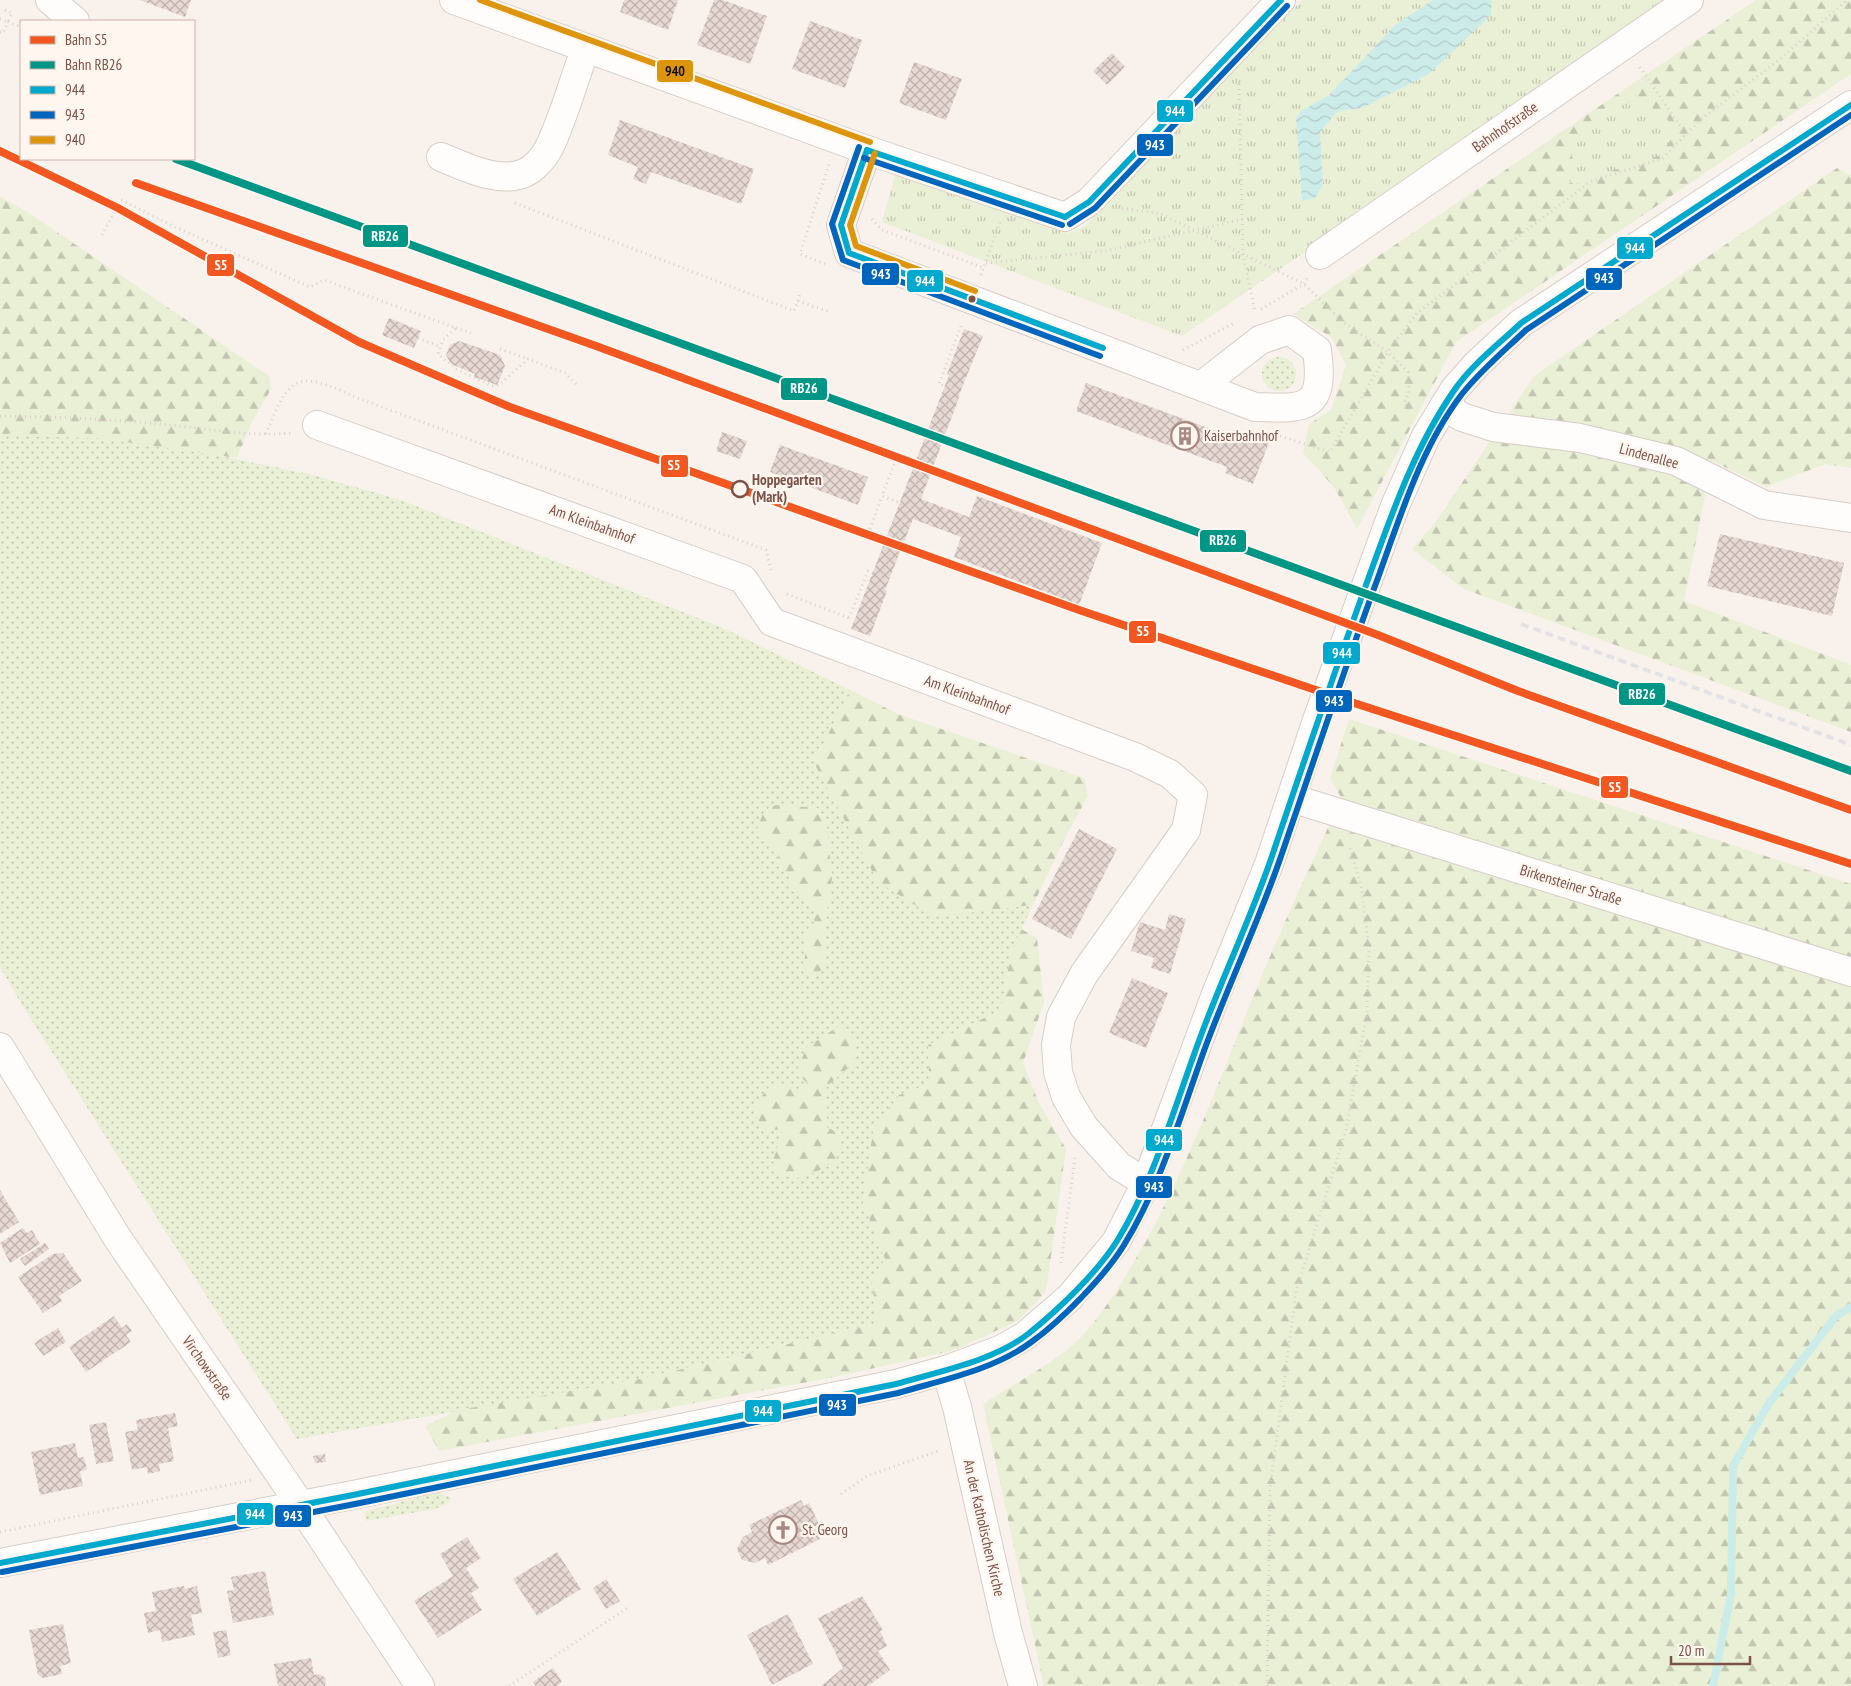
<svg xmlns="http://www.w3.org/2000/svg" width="1851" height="1686" font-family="'PT Sans Narrow',sans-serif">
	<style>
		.grass { fill: url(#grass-dots); fill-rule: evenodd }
		.forest { fill: url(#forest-firs); fill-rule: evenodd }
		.park { fill: url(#park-tufts) }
		.water { fill: url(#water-waves) }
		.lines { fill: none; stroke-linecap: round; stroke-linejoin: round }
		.stream { stroke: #ccece9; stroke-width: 8 }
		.building { fill: url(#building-cross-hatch) }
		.minor-casing { stroke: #d8cdc8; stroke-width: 30 }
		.path { stroke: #dcd0cd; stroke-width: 3; stroke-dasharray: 1 4; stroke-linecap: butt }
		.minor { stroke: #fefdfc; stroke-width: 28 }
		.rail { stroke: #e5e2e6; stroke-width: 4; stroke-dasharray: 8 5; stroke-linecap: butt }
		.bus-1-casing { stroke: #fff6ef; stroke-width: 10 }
		.bus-2-casing { stroke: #fff6ef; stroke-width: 10 }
		.bus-3-casing { stroke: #fff6ef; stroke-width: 10 }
		.bus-1 { stroke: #00a9ce; stroke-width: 6 }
		.bus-2 { stroke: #0065bd; stroke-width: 6 }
		.bus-3 { stroke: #de950e; stroke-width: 6 }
		.rail-1-casing { stroke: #fff6ef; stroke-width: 11 }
		.rail-2-casing { stroke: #fff6ef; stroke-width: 11 }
		.rail-1 { stroke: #f25721; stroke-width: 8 }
		.rail-2 { stroke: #009686; stroke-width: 8 }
		.bus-dot { fill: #7b5148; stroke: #fff6ef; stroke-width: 2 }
		.stop-dot { fill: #fff6ef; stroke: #7b5148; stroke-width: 2.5 }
		.labels { text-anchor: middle; stroke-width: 4.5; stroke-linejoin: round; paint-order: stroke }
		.street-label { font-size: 15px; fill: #7b5148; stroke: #fff6ef }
		.poi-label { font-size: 15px; fill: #7b5148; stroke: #fff6ef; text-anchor: start }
		.stop-label { font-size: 15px; font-weight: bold; fill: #7b5148; stroke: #fff6ef; text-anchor: start }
		.line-badge { stroke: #fff6ef; stroke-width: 2 }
		.badge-label { font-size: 14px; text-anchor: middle; font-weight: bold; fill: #fff }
		.pale-badge-label { font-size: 14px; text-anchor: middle; font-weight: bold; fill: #111 }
	</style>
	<defs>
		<pattern id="grass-dots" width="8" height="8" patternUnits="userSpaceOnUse" patternTransform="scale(1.25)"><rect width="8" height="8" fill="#e9f0d5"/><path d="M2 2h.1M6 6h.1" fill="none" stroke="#c2c5af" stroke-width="1.8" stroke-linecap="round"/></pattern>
		<pattern id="forest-firs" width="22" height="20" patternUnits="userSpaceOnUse" patternTransform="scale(1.25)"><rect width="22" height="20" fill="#e9f0d5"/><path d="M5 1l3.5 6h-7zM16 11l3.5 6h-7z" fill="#c2c5af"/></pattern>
		<pattern id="park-tufts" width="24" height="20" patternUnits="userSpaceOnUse" patternTransform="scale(1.25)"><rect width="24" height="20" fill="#e9f0d5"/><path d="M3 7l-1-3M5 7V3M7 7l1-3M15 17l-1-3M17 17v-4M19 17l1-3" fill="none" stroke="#c2c5af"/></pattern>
		<pattern id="water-waves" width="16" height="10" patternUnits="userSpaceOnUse" patternTransform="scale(1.25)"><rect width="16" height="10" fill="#ccece9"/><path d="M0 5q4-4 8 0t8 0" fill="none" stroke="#b3ccc9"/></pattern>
		<pattern id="building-cross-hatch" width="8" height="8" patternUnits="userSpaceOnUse" patternTransform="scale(1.25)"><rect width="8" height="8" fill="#e6d8d3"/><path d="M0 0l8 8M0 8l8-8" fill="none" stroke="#bfb2ad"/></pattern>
	</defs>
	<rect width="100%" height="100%" fill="#f9f2ec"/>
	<!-- grass -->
	<g class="grass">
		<circle cx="1279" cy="374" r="17"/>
		<path d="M32 435 98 438 192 450 309 474 401 500 723 628 850 690 814 763 878 882 987 910 1033 905 1011 952 1001 1010 928 1045 929 1084 899 1095 863 1203 885 1259 872 1283 877 1323 631 1381 297 1439 19 1000 0 967V436ZM795 807 818 808 827 827 832 878 824 934 825 966 802 967 805 957 806 937 814 925 815 910 792 889 790 875 782 871 777 849ZM807 1083 826 1087 827 1127 773 1161C782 1134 791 1106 807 1083Z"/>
		<polygon points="438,1492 451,1498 450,1502 435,1509 366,1521 364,1512"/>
	</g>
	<!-- forest -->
	<g class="forest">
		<path d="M1756 0H1851V74L1456 342 1357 529 1334 487 1303 453 1309 424 1331 410 1346 365 1331 337 1293 314ZM1621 101 1651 107 1608 172 1594 170 1564 177 1574 163 1575 136 1585 132 1604 109Z"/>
		<polygon points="1837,168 1851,175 1851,468 1825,464 1766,487 1712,461 1684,601 1851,665 1851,732 1464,589 1412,549 1435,523 1534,376"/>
		<polygon points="0,197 29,213 269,376 271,389 252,422 237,458 98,438 0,436"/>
		<polygon points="850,690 898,714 1084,778 1088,796 1067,834 1033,905 934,917 878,882 814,763"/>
		<path d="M1349 719 1851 884V1686H1044L983 1404C1014 1383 1058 1362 1083 1335 1109 1306 1129 1271 1148 1237 1183 1172 1211 1103 1238 1034 1270 954 1304 876 1342 799L1330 778Z"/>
		<polygon points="776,805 818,808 827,827 832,878 824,934 826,966 813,977 802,967 805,957 806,937 814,925 815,910 792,889 790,875 782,871 777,849 767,845 757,829 764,811"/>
		<polygon points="1021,929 1037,938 1044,1002 1023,1063 1039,1103 1066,1149 1046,1292 1019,1320 955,1350 834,1377 439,1451 425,1426 458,1410 631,1381 877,1323 872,1283 885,1259 863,1203 873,1131 899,1095 929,1084 928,1045 1001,1010 1011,952"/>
		<polygon points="839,1026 854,1038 855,1062 826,1087 827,1127 843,1136 834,1164 800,1178 781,1176 773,1161 783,1130 762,1129 753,1108 768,1088 786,1085 799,1095 807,1083 796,1072 807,1047"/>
	</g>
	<!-- park -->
	<g class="park">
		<polygon points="1302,0 1433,0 1395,25 1328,96 1301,111 1296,118 1302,200 1323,184 1320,132 1338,111 1362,108 1491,15 1492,0 1674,0 1182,336 882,222 896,171 1068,233 1084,227"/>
		<polygon points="1621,101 1651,107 1669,119 1671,139 1661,155 1608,172 1594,170 1575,185 1564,177 1574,163 1570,148 1575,136 1585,132 1604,109"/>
	</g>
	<!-- water -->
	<polygon class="water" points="1433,0 1492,0 1491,15 1429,74 1362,108 1338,111 1320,132 1323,184 1315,198 1302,201 1296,118 1301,111 1328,96 1395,25"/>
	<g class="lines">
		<!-- stream -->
		<polyline class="stream" points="1713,1686 1731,1594 1733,1466 1769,1403 1836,1316 1851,1307"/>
	</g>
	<!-- building -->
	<g class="building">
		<polygon points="140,0 191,0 185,17"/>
		<polygon points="624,0 678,0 668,30 620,12"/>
		<polygon points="714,0 723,0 767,16 750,64 697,45"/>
		<polygon points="810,21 862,40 845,88 792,69"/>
		<polygon points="1112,53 1125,67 1107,85 1093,71"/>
		<polygon points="914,62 962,79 946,120 899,103"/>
		<polygon points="620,120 754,169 741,204 651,172 646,184 633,179 638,167 608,155"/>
		<polygon points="389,318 421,331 414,348 382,335"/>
		<polygon points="964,329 983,336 959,395 960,395 921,499 969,517 977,496 1102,543 1079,605 954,557 961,537 913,519 885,590 887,591 870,636 851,629 949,375 947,374"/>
		<polygon points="459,341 500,355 505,366 497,385 474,377 475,374 451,364 446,355 450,345"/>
		<polygon points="1086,383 1238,439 1240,432 1269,443 1253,484 1225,473 1227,467 1076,411"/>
		<polygon points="722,432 747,441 740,459 716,451"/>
		<polygon points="780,445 868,477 858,505 770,472"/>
		<polygon points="1720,534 1844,563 1832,616 1707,586"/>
		<polygon points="1079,829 1117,849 1071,939 1032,919"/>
		<polygon points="1169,914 1186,919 1170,974 1151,968 1154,958 1131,951 1140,922 1165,930"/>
		<polygon points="1132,978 1168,993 1146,1048 1109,1033"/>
		<polygon points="0,1190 19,1222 0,1234"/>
		<polygon points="23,1228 27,1233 32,1230 40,1244 10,1263 0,1243"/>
		<polygon points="45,1243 49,1249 25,1266 20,1259"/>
		<polygon points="63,1253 82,1281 59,1296 62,1301 43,1313 18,1277 53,1254"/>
		<polygon points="114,1316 122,1328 127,1324 132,1331 126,1335 131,1342 86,1372 69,1347"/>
		<polygon points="58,1328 66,1342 43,1356 34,1343"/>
		<polygon points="175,1413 178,1426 168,1428 174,1461 159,1464 160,1471 148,1474 147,1467 132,1470 125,1432 138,1430 136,1420"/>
		<polygon points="106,1422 114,1461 96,1464 89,1425"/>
		<polygon points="75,1443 78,1458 84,1457 87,1470 80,1471 83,1486 40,1495 31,1452"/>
		<polygon points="325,1454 326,1462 315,1463 313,1456"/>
		<polygon points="801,1500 804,1506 809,1503 819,1524 814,1527 820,1539 768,1565 765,1558 755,1563 742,1560 737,1549 743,1537 752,1532 749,1525"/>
		<polygon points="467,1537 481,1558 466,1568 479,1588 471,1593 482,1610 438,1638 414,1601 453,1576 440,1554"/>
		<polygon points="557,1552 581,1589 537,1616 513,1579"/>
		<polygon points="265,1571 274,1615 233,1623 227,1591 234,1590 231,1577"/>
		<polygon points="606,1579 620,1601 606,1609 593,1588"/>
		<polygon points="184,1586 185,1589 197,1586 202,1613 191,1615 195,1635 162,1642 160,1630 148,1633 144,1613 156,1611 152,1592"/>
		<polygon points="862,1596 883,1630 880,1631 887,1646 878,1651 890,1670 868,1686 821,1686 843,1668 818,1618"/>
		<polygon points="788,1614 813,1664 772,1685 747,1635"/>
		<polygon points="63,1624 71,1663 60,1666 62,1674 43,1678 38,1675 29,1630"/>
		<polygon points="226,1630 231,1655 218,1658 213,1632"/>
		<polygon points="311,1658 314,1675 319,1674 326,1678 325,1686 278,1686 274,1664"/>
		<polygon points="553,1668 562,1682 557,1686 536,1686 533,1682"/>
	</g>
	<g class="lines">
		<defs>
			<g id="minor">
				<polyline points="50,0 75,21"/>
				<polyline points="454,0 867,150 1065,217 1089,202 1281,0"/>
				<path d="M867 150 841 225 849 253 1255 407C1307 409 1325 410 1317 350L1289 330 1260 340 1201 386"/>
				<path d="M441 157C464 166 496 183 522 174 533 170 543 159 549 148 564 117 573 81 586 48"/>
				<polyline points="1320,255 1689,0"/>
				<polyline points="1444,406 1462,417 1493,427 1580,438 1676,461 1764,505 1851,518"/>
				<polyline points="317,425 743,579 772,622 1135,757 1170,774 1193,795 1186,830 1084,974 1061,1017 1056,1045 1058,1072 1066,1097 1084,1127 1119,1166 1146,1183"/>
				<polyline points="1291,798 1851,972"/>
				<polyline points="0,1047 118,1239 285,1482 420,1686"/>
				<polyline points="946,1370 957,1407 1008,1633 1023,1686"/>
				<polyline points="0,1563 353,1495 896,1384 946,1370 1000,1350 1025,1336 1070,1297 1116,1242 1146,1183 1216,994 1269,864 1317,720 1395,506 1426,436 1454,390 1476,365 1521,323 1851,105"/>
			</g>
		</defs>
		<!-- minor casing -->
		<use href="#minor" class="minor-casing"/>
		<!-- path -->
		<g class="path">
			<polyline points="0,19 8,22 12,13 2,9"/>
			<polyline points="0,32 3,33 8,22 21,27"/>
			<polyline points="1640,67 1686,135"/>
			<polyline points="1239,84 1243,255 1255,312"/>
			<polyline points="515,203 794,311 798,301 830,312"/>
			<polyline points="1122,208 1161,214 1304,284 1343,322 1388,352 1408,372 1409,393 1404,403 1410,412"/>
			<polyline points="872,219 882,230 984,268"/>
			<polyline points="102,235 121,200 175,227 310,287 324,280 456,328 443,340 438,354 456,369 492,386 499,385 528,359 565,373 577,385"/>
			<polyline points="986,263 1105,251 1243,219"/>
			<polyline points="825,264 800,254 829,164"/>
			<polyline points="981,275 1000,222"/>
			<polyline points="798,301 800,293"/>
			<polyline points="1261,309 1304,284 1307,278"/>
			<polyline points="456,328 471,333"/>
			<polyline points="418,338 441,347"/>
			<polyline points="500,349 528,359"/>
			<polyline points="1183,350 1236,322"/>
			<polyline points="952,389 939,384 962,323"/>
			<path d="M0 416C54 417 108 419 161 424 204 428 247 437 291 433"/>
			<path d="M266 434C289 376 296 369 355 397L766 550 771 570"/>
			<polyline points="1280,436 1330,452 1388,352 1416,314 1590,182 1663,158 1700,120 1779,60 1847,0"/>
			<polyline points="894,464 882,496 916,509"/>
			<polyline points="870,529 882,496"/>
			<polyline points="877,588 957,378"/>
			<polyline points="787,594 849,618"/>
			<polyline points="849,618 868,571 882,576"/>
			<polyline points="1061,1263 1075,1158"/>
			<polyline points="841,1494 867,1476 941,1450"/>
			<polyline points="0,1532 252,1480"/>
			<polyline points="509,1686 629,1607"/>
			<polyline points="1267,1686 1270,1488 1296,1292 1346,1130 1367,1012 1369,950 1362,889 1349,845"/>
		</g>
		<!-- minor -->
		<use href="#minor" class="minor"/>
		<!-- rail -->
		<polyline class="rail" points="1521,624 1851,745"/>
		<defs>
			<g id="bus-1">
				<polyline points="867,150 841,225 849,253 1103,348"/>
				<polyline points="867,150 1065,217"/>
				<polyline points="1065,217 1089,202 1281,0"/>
				<path d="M0 1563 353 1495 896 1384C937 1372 994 1361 1028 1334 1058 1310 1096 1274 1117 1241 1154 1181 1175 1105 1200 1038 1222 978 1250 920 1271 859 1302 767 1333 676 1366 585 1390 519 1413 450 1453 392 1471 365 1498 345 1521 323L1851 105"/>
			</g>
			<g id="bus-2">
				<polyline points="859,147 832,224 843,260 1100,356"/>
				<polyline points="864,158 1062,225"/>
				<polyline points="1070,224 1095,208 1287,6"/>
				<path d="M2 1572 355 1504 898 1393C942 1380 993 1370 1030 1343 1060 1322 1105 1276 1124 1245 1161 1185 1181 1114 1205 1048 1228 986 1257 925 1279 862 1312 766 1344 670 1379 575 1401 514 1422 446 1462 394 1481 370 1505 350 1526 330L1851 115"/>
			</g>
			<g id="bus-3">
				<polyline points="480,0 870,142"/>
				<polyline points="875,153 850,225 856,246 975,291"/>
			</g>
		</defs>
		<!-- bus-1 casing -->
		<use href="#bus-1" class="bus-1-casing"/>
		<!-- bus-2 casing -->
		<use href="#bus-2" class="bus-2-casing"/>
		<!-- bus-3 casing -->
		<use href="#bus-3" class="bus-3-casing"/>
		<!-- bus-1 -->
		<use href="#bus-1" class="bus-1"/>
		<!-- bus-2 -->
		<use href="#bus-2" class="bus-2"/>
		<!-- bus-3 -->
		<use href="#bus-3" class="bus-3"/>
		<defs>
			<g id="rail-1">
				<polyline points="0,151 116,207 359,342 510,407 1082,611 1354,703 1851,864"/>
				<polyline points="136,183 596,346 1378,635 1518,691 1851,810"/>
			</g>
			<path id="rail-2" d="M176 159C734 365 1294 564 1851 771"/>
		</defs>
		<!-- rail-1 casing -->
		<use href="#rail-1" class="rail-1-casing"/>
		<!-- rail-2 casing -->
		<use href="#rail-2" class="rail-2-casing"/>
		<!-- rail-1 -->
		<use href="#rail-1" class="rail-1"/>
		<!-- rail-2 -->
		<use href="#rail-2" class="rail-2"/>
	</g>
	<!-- icons -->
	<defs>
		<symbol id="building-ring" viewBox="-11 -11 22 22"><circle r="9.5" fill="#fff6ef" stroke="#a78981" stroke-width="1.5"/><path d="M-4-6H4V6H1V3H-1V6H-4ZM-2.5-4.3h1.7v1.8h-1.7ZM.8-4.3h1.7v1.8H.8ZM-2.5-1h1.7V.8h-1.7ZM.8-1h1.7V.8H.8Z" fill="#a78981"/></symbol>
		<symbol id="church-ring" viewBox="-11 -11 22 22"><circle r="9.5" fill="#fff6ef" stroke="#a78981" stroke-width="1.5"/><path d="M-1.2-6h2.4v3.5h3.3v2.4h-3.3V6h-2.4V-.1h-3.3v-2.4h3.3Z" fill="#a78981"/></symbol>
	</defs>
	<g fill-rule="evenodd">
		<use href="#building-ring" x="1169" y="420" width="32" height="32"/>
		<use href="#church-ring" x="767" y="1514" width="32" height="32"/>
	</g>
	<!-- markers -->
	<circle class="bus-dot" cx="972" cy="299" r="4.5"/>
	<circle class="stop-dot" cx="740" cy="489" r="8"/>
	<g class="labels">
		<!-- street labels -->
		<g class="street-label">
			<text transform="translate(1505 127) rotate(-35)" y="5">Bahnhofstraße</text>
			<text transform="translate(1649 456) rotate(15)" y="5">Lindenallee</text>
			<text transform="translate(592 524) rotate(20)" y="5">Am Kleinbahnhof</text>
			<text transform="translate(967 695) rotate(20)" y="5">Am Kleinbahnhof</text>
			<text transform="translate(1571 885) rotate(17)" y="5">Birkensteiner Straße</text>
			<text transform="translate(207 1368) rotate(55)" y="5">Virchowstraße</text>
			<text transform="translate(984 1528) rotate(77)" y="5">An der Katholischen Kirche</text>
		</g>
		<!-- poi labels -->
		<g class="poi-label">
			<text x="1204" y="441">Kaiserbahnhof</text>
			<text x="802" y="1535">St. Georg</text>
		</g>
		<!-- stop labels -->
		<g class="stop-label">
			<text x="752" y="485">Hoppegarten<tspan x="752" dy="17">(Mark)</tspan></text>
		</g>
	</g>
	<g class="line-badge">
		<rect x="656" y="59" width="38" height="24" rx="5" fill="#de950e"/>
		<rect x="1156" y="99" width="38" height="24" rx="5" fill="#00a9ce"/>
		<rect x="1136" y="133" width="38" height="24" rx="5" fill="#0065bd"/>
		<rect x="362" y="224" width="47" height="24" rx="5" fill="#009686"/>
		<rect x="1616" y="236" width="38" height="24" rx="5" fill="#00a9ce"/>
		<rect x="206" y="253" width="29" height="24" rx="5" fill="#f25721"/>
		<rect x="861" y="262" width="39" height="24" rx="5" fill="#0065bd"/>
		<rect x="1585" y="267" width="38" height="24" rx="5" fill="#0065bd"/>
		<rect x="906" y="269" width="38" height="24" rx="5" fill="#00a9ce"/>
		<rect x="780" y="377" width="48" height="24" rx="5" fill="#009686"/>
		<rect x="660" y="454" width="29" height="24" rx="5" fill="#f25721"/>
		<rect x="1199" y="529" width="48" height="24" rx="5" fill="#009686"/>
		<rect x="1128" y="620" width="29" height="24" rx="5" fill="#f25721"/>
		<rect x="1322" y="641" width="39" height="24" rx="5" fill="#00a9ce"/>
		<rect x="1618" y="682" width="48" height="24" rx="5" fill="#009686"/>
		<rect x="1315" y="689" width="38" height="24" rx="5" fill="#0065bd"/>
		<rect x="1600" y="775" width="29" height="24" rx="5" fill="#f25721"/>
		<rect x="1145" y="1128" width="38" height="24" rx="5" fill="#00a9ce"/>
		<rect x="1135" y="1175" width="38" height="24" rx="5" fill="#0065bd"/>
		<rect x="818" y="1393" width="39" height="24" rx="5" fill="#0065bd"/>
		<rect x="744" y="1399" width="38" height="24" rx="5" fill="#00a9ce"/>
		<rect x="236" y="1502" width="38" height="24" rx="5" fill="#00a9ce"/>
		<rect x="274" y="1504" width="38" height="24" rx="5" fill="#0065bd"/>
	</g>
	<g class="badge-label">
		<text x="1175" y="116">944</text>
		<text x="1155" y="150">943</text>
		<text x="385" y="241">RB26</text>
		<text x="1635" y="253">944</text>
		<text x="221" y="270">S5</text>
		<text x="881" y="279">943</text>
		<text x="1604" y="283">943</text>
		<text x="925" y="286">944</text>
		<text x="804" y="393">RB26</text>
		<text x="674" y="470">S5</text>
		<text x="1223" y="545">RB26</text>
		<text x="1143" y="636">S5</text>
		<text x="1342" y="658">944</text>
		<text x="1642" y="699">RB26</text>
		<text x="1334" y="706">943</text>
		<text x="1615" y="792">S5</text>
		<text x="1164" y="1145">944</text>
		<text x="1154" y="1192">943</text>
		<text x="837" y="1410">943</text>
		<text x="763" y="1416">944</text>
		<text x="255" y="1519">944</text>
		<text x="293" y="1521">943</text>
	</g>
	<g class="pale-badge-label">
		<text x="675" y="76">940</text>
	</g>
	<!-- legend -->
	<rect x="20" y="20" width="175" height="140" fill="#fff6ef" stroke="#cab4ac"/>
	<rect x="30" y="36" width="25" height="8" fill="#f25721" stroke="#cab4ac"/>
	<text x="65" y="45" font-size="15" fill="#7b5148">Bahn S5</text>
	<rect x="30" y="61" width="25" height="8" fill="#009686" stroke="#cab4ac"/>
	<text x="65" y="70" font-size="15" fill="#7b5148">Bahn RB26</text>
	<rect x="30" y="86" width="25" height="8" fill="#00a9ce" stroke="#cab4ac"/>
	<text x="65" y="95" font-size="15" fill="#7b5148">944</text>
	<rect x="30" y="111" width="25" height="8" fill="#0065bd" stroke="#cab4ac"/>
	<text x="65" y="120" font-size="15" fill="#7b5148">943</text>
	<rect x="30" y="136" width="25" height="8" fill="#de950e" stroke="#cab4ac"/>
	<text x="65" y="145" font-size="15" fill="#7b5148">940</text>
	<!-- scale -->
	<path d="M1671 1656v8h79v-8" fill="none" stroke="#7b5148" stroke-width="2.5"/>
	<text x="1678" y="1656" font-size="15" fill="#7b5148" stroke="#fff6ef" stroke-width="4" paint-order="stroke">20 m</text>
</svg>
